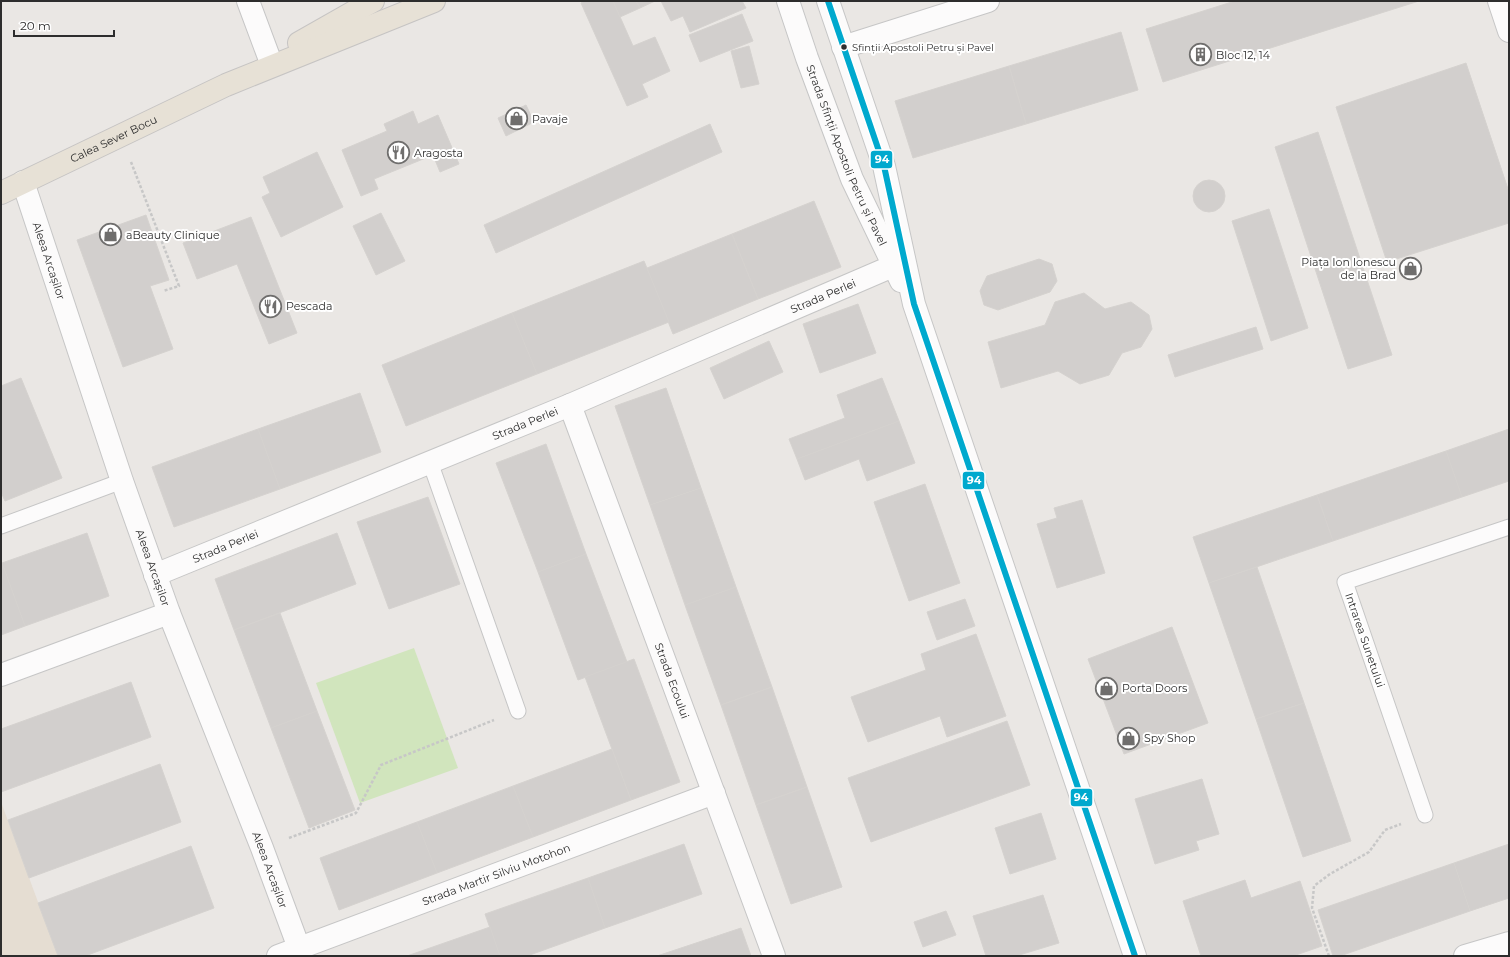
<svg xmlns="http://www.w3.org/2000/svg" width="1510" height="957" font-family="Montserrat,sans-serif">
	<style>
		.education { fill: #e5ddd2 }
		.green { fill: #d1e5bd }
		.building { fill: #d2cfcd; stroke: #d5d2cf }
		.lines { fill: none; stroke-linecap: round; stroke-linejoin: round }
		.service-casing { stroke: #c6c6c6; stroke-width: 17 }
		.minor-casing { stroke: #c6c6c6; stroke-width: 24 }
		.secondary-casing { stroke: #c6c6c6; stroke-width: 24 }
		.primary-casing { stroke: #c6c4c3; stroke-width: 24 }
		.path { stroke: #c7c7c7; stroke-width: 2.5; stroke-dasharray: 3 2; stroke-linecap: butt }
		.service { stroke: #fcfbfb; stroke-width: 15 }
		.minor { stroke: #fcfbfb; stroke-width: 22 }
		.secondary { stroke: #fcfbfb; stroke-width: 22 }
		.primary { stroke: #e7e1d6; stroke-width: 22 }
		.bus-1-casing { stroke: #fff; stroke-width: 9 }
		.bus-1 { stroke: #00a9ce; stroke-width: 6 }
		.bus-dot { fill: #2d2d2d; stroke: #fff; stroke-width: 1.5 }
		.labels { text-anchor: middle; stroke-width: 4; stroke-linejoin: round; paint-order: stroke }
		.bus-label { font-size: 10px; fill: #2d2d2d; stroke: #fff; text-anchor: start }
		.poi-label { font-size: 11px; fill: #2d2d2d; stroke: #fff; text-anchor: start }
		.street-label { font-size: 11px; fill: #2d2d2d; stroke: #fff }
		.line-badge { stroke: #fff; stroke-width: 1.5 }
		.badge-label { font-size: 11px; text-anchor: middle; font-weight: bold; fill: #fff }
	</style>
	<rect width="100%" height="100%" fill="#eae7e4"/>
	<!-- education -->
	<polygon class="education" points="1,802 58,956 1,956"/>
	<!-- green -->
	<polygon class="green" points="414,648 458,768 360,803 316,683"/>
	<!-- building -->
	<g class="building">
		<polygon points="585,1 613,1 633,46 655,37 670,71 642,84 648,97 627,106 581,3"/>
		<polygon points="613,1 636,1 640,8 620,17"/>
		<polygon points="636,1 655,1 640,8"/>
		<polygon points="661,1 742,1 746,8 690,32 683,16 671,21"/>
		<polygon points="1235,1 1419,1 1163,82 1146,29"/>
		<polygon points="742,14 753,41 700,62 689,35"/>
		<polygon points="1121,32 1138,90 1026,124 1009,66"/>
		<polygon points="749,46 759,84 741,88 731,51"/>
		<polygon points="1466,63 1509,192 1509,223 1387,262 1336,107"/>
		<polygon points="1009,66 1026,124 913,158 895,101"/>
		<polygon points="526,105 534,122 506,136 498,118"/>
		<polygon points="413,111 418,124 438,115 459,164 440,172 433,155 374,179 378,189 361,196 342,150 387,131 384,124"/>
		<polygon points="710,124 722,152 496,253 484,225"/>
		<polygon points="1318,132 1392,355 1348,369 1275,147"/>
		<polygon points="317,152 343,207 281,237 262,197 270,193 263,177"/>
		<circle cx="1209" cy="196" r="16"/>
		<polygon points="814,201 841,267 758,299 732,234"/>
		<polygon points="1269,209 1308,328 1271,341 1232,221"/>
		<polygon points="381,213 405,261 376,275 353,226"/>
		<polygon points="146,215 169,280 150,286 173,349 123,367 77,240"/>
		<polygon points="251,217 297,333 269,344 237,264 197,279 183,243"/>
		<polygon points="732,234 758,299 673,334 647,268"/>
		<polygon points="1039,259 1052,264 1057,281 1050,292 998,310 984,305 980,291 987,276"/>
		<polygon points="644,261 669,322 537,374 512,313"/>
		<polygon points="1084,293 1105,309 1131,302 1149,315 1152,329 1141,347 1122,353 1109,375 1080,384 1058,371 1001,388 988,342 1045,325 1055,302"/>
		<polygon points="858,304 876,353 820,373 803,324"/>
		<polygon points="512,313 537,374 406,426 382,365"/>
		<polygon points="1256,327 1263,349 1175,377 1168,355"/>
		<polygon points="769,341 783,372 724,399 710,368"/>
		<polygon points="21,378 62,478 5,501 1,492 1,386"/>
		<polygon points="882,378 899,421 797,459 789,439 845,418 837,395"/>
		<polygon points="666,388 701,488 650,505 615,406"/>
		<polygon points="360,393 381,452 280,489 258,429"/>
		<polygon points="899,421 915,463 867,481 859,459 805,480 797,459"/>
		<polygon points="258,429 280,489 174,527 152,467"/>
		<polygon points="1509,429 1509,481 1462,497 1446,451"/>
		<polygon points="546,444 586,554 538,572 496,463"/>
		<polygon points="1446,451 1462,497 1333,541 1317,495"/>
		<polygon points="925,484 960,583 909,601 874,502"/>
		<polygon points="701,488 736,587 685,605 650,505"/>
		<polygon points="1317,495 1333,541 1209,583 1193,537"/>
		<polygon points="428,497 460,584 389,609 357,522"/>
		<polygon points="1082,500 1105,573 1057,588 1037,524 1057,518 1054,508"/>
		<polygon points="87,533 109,596 25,626 2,563"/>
		<polygon points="337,533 356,584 234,630 215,579"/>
		<polygon points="586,554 627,662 578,680 538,572"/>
		<polygon points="1,563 2,563 25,626 1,635"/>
		<polygon points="1257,567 1304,703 1256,719 1209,583"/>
		<polygon points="736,587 772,687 721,705 685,605"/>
		<polygon points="965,599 975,626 937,640 927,612"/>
		<polygon points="280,613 317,711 271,728 234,630"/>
		<polygon points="1172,627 1208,723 1124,754 1088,659"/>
		<polygon points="976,634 1006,716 947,737 940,716 868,742 851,697 926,670 921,654"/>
		<polygon points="634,659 680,782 631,800 585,677"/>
		<polygon points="131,682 151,737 1,792 1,729"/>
		<polygon points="772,687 807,787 756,805 721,705"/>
		<polygon points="1304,703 1351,841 1303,857 1256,719"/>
		<polygon points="317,711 355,810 309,828 271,728"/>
		<polygon points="1007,721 1030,785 871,842 848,778"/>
		<polygon points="612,749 631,800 533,837 513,786"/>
		<polygon points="160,764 181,822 29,878 8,820"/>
		<polygon points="1202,779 1219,834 1196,841 1199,850 1155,864 1135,799"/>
		<polygon points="513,786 533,837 437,873 417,822"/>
		<polygon points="807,787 842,887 791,904 756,805"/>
		<polygon points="1041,813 1056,859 1010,874 995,828"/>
		<polygon points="417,822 437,873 339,910 320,858"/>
		<polygon points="684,844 702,894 605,928 588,878"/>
		<polygon points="1509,844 1509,898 1470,911 1454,863"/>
		<polygon points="191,846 214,908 85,956 58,956 38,903"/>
		<polygon points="1454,863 1470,911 1340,956 1333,956 1318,910"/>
		<polygon points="588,878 605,928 527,956 500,956 485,914"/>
		<polygon points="1245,880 1251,898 1300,881 1322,946 1293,956 1201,956 1183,901"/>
		<polygon points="1043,895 1059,943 1016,956 986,956 973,916"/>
		<polygon points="946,911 956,935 923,947 914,922"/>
		<polygon points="490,927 500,956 407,956"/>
		<polygon points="741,928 751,956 657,956"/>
	</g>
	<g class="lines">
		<defs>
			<g id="service">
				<polyline points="430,462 518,711"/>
				<polyline points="1,526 122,481"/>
				<polyline points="1425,815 1345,582 1509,527"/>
			</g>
			<g id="minor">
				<polyline points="248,1 270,60"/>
				<polyline points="1499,1 1509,31"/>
				<polyline points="843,47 988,1"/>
				<path id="s1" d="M23 182 122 481 169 613 262 848 299 948"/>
				<path id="s2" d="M570 405 774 956"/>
				<path id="s3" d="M155 575 570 405 893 266"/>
				<polyline points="1,675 169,613"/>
				<path id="s4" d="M278 956 714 793"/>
				<polyline points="1465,956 1509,943"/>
			</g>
			<g id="secondary">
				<path id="s5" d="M788 1 807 58 852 179 901 281"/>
				<polyline points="828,1 884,166 914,304 1135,956"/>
			</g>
			<g id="primary">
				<polyline points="299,43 373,1"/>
				<path id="s6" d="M1 193 226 85 434 1"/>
			</g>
		</defs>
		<!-- service casing -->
		<use href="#service" class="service-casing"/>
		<!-- minor casing -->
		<use href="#minor" class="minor-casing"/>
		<!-- secondary casing -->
		<use href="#secondary" class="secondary-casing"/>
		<!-- primary casing -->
		<use href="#primary" class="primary-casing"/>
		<!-- path -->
		<g class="path">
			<polyline points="131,162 179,286 163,291"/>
			<polyline points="289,838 356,813 381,765 494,720"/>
			<polyline points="1329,956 1312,908 1314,886 1330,874 1369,852 1385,830 1401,824"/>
		</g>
		<!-- service -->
		<use href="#service" class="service"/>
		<!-- minor -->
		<use href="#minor" class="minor"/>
		<!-- secondary -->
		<use href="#secondary" class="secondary"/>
		<!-- primary -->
		<use href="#primary" class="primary"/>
		<defs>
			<polyline id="bus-1" points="828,1 884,166 914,304 1135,956"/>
		</defs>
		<!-- bus-1 casing -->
		<use href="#bus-1" class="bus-1-casing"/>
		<!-- bus-1 -->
		<use href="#bus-1" class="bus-1"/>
	</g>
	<!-- icons -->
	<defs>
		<symbol id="building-ring" viewBox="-11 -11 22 22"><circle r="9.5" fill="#fff" stroke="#6f6e6d" stroke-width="1.5"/><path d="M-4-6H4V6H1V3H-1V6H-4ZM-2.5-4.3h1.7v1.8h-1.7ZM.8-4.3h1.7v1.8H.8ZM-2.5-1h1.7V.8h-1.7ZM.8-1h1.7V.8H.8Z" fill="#6f6e6d"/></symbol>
		<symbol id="shop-ring" viewBox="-11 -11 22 22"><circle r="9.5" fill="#fff" stroke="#6f6e6d" stroke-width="1.5"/><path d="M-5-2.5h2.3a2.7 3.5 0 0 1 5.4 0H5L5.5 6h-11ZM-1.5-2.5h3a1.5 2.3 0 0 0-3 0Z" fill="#6f6e6d"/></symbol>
		<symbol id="restaurant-ring" viewBox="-11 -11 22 22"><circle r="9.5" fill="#fff" stroke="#6f6e6d" stroke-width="1.5"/><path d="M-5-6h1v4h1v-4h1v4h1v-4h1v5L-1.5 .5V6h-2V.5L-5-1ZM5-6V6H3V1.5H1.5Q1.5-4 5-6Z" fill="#6f6e6d"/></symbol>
	</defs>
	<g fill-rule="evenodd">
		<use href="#building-ring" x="1188" y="42" width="25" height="25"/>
		<use href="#shop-ring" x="504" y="106" width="25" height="25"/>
		<use href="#restaurant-ring" x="386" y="140" width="25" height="25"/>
		<use href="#shop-ring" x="98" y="222" width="25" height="25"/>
		<use href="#shop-ring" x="1398" y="256" width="25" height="25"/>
		<use href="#restaurant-ring" x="258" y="294" width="25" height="25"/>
		<use href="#shop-ring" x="1094" y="676" width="25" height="25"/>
		<use href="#shop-ring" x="1116" y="726" width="25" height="25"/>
	</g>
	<!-- markers -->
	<circle class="bus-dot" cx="844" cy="47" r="3.5"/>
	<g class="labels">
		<!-- bus labels -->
		<g class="bus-label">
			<text x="852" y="51">Sfinții Apostoli Petru și Pavel</text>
		</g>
		<!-- poi labels -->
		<g class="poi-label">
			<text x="1216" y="59">Bloc 12, 14</text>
			<text x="532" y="123">Pavaje</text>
			<text x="414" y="157">Aragosta</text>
			<text x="126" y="239">aBeauty Clinique</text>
			<text x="1396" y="266" text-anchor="end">Piața Ion Ionescu<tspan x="1396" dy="13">de la Brad</tspan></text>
			<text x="286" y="310">Pescada</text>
			<text x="1122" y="692">Porta Doors</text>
			<text x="1144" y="742">Spy Shop</text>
		</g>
		<!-- street labels -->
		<g class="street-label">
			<text dy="4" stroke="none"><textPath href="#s6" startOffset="125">Calea Sever Bocu</textPath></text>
			<text dy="4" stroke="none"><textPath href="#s5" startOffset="165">Strada Sfinții Apostoli Petru și Pavel</textPath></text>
			<text dy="4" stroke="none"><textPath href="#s1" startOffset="83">Aleea Arcașilor</textPath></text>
			<text dy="4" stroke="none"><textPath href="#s3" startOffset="724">Strada Perlei</textPath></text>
			<text dy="4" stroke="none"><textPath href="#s3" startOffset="400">Strada Perlei</textPath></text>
			<text dy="4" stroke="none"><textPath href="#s3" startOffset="76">Strada Perlei</textPath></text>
			<text dy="4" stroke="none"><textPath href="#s1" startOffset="407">Aleea Arcașilor</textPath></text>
			<text transform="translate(1365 640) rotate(71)" y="4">Intrarea Sunetului</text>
			<text dy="4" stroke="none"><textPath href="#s2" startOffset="294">Strada Ecoului</textPath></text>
			<text dy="4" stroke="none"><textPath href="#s1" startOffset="731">Aleea Arcașilor</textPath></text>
			<text dy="4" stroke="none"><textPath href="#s4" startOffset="233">Strada Martir Silviu Motohon</textPath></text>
		</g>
	</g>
	<g class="line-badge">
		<rect x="870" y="150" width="23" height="19" rx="4" fill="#00a9ce"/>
		<rect x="962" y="471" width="23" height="19" rx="4" fill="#00a9ce"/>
		<rect x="1070" y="788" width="23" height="19" rx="4" fill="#00a9ce"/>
	</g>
	<g class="badge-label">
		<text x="882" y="163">94</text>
		<text x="974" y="484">94</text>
		<text x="1081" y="801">94</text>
	</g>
	<!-- border -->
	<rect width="1510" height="957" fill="none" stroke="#2d2d2d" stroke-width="4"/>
	<!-- scale -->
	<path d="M14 30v6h100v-6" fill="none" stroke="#2d2d2d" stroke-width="2"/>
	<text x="20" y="30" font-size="12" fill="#2d2d2d" stroke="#ffffff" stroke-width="3" paint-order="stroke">20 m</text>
</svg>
